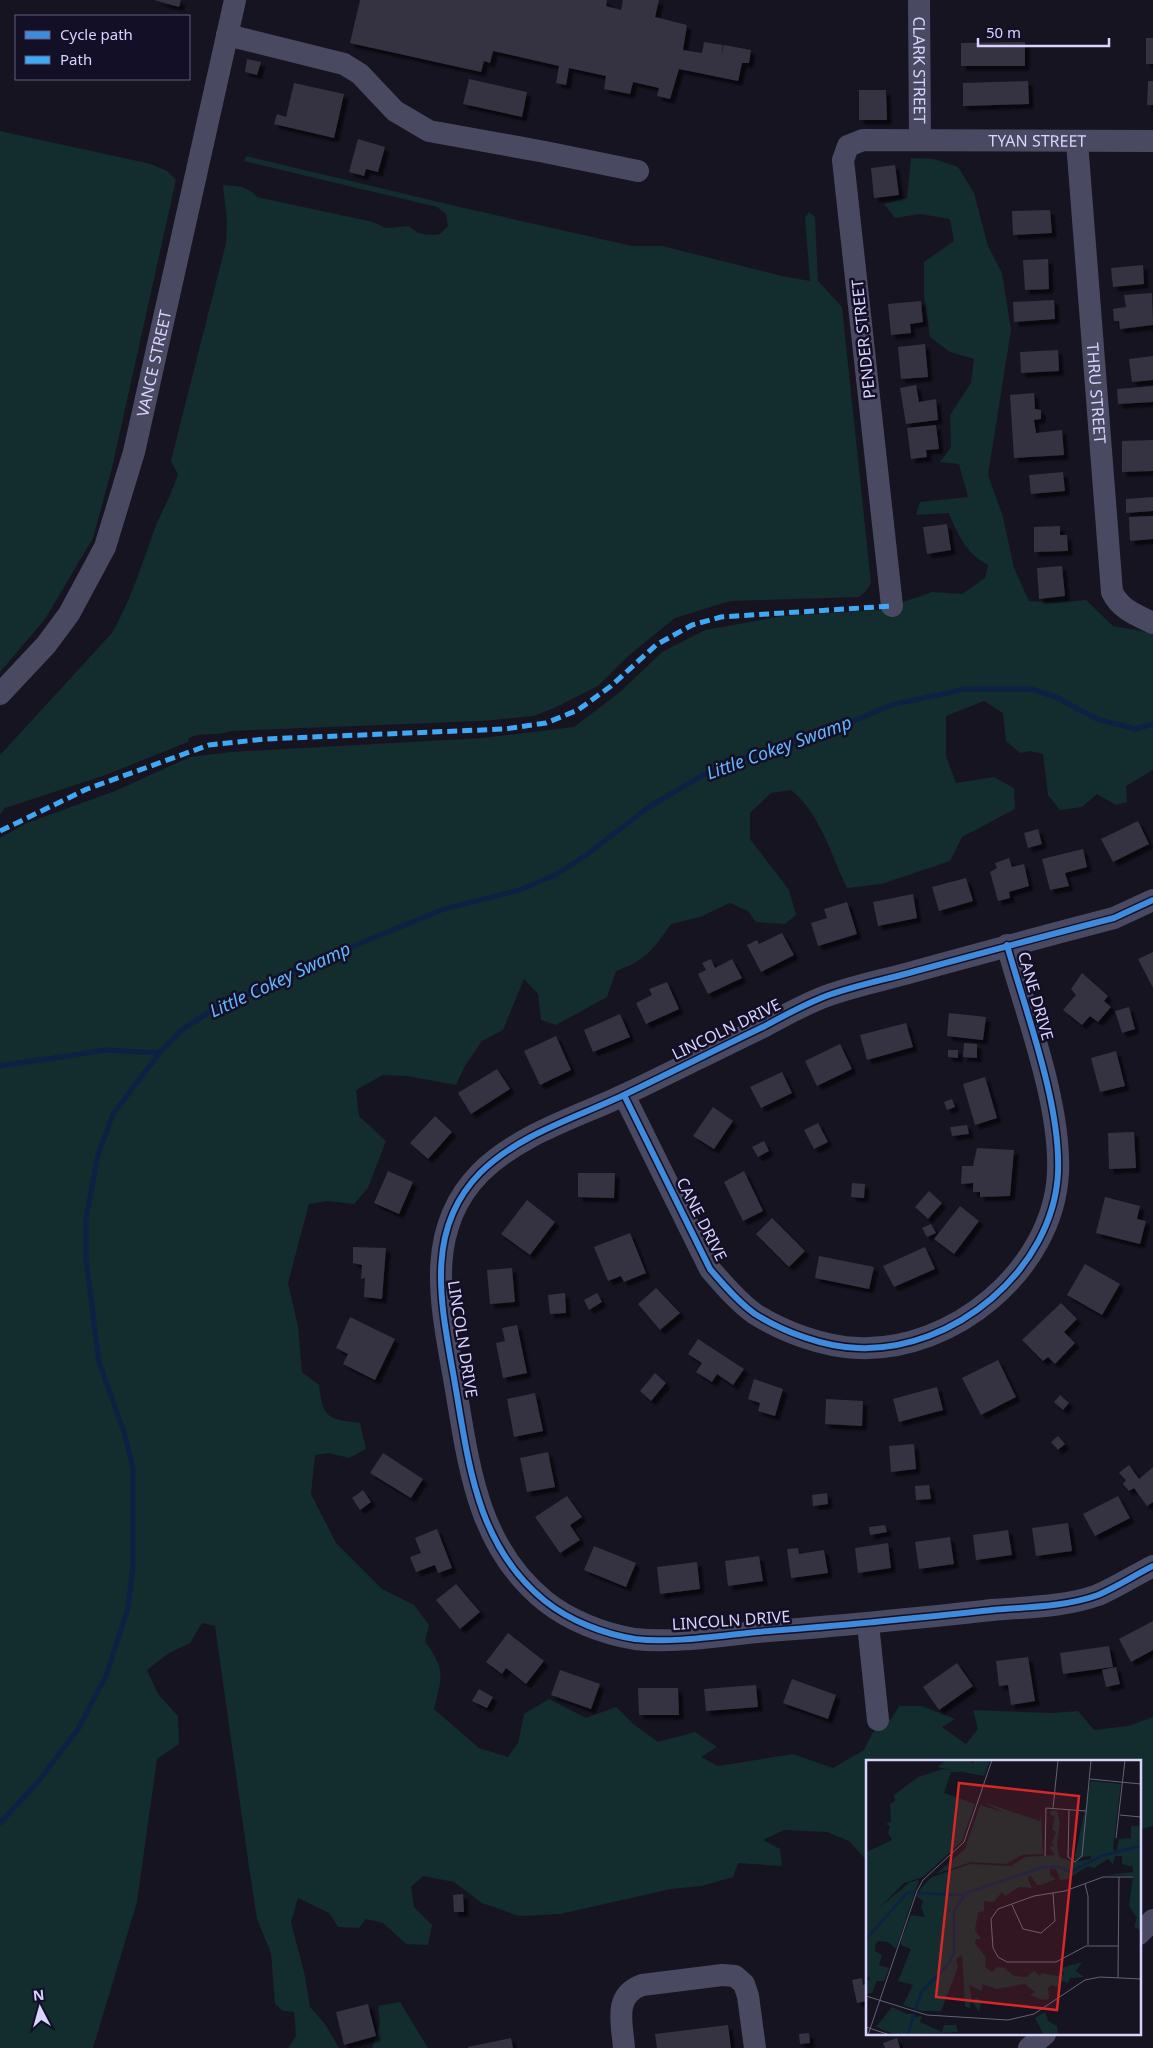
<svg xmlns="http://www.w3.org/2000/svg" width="1153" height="2048" font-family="'Noto Sans',sans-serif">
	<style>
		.green { fill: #132c2d }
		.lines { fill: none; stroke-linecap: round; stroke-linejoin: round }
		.stream { stroke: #0d2144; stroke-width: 5 }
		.building { fill: #343243; filter: url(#shadow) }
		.minor { stroke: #4a4962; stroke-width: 22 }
		.quiet { stroke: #3fa9f5; stroke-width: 5; stroke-dasharray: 10 5; stroke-linecap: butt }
		.cycleway-casing { stroke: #130f26; stroke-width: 9 }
		.cycleway { stroke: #408adc; stroke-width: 6 }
		.labels { text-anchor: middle; stroke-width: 5; stroke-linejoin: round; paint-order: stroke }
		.street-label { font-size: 16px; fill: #d9d4ff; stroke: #130f26 }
		.water-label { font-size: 18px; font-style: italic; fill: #62b6ff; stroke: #130f26 }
		.inset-river { fill: none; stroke: #0d2144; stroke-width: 2.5 }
		.inset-road { fill: none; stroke: #64617a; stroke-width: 1 }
		.view { fill: #d62828; fill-opacity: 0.15; stroke: #d62828; stroke-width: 2.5 }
		.inset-edge { fill: none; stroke: #d9d4ff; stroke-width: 2.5 }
	</style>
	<defs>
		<filter id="shadow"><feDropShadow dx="4.5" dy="4.5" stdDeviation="1" flood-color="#0009"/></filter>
	</defs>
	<rect width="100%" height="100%" fill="#161421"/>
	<!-- green -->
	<g class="green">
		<polygon points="0,131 151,164 167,171 176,180 112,468 93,538 45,619 0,672"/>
		<path d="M246 156 460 207 632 246H662L782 276 810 281 805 218 809 212 815 217 818 281 842 307 871 583 866 591 859 597 730 601 675 618 627 657 598 686 552 709 533 716 482 721 230 731C216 737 203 731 189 738L188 742 103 776 5 808 0 815V755L112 633C131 600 142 564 155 528 162 510 172 494 178 474L171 461 226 243 227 222 223 185C236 186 248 186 257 197L373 222 386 228 409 226C418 235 428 236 440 234L448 226 446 214 437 207 244 161Z"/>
		<path d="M911 158 934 159 958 167 974 193 988 246 1002 273 1011 330 988 475 1003 517 1014 568 1029 601 1054 603 1086 600 1113 626 1153 633V770L1126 786 1127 802 1116 805 1097 794 1082 807 1060 810 1048 795 1043 754 1030 751 1020 753 1006 741 1003 713 984 701 946 716V756L956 783 994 777 1014 788 1015 809 962 837 950 861 881 884 847 888C831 855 820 813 791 790L771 793 750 813V839L789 890 796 915 785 924 756 922 748 911 730 903 700 917 671 924C654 948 646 961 616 971L607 997 556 1025 541 1020 538 994 524 979 503 1030 482 1041 465 1066 456 1085 407 1076 383 1075 356 1090 359 1116 386 1141 368 1188 354 1204 328 1201 309 1204 288 1283 298 1326 302 1372 319 1385C323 1419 328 1419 360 1423L366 1449 349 1458 329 1453 315 1455 311 1494 336 1543 382 1589 414 1605 429 1625 425 1642C446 1669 442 1677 434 1709L479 1748 508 1757 518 1743 524 1714 549 1699 586 1718 616 1707 632 1723 658 1742 695 1732 717 1747 701 1757 718 1766 793 1754 833 1768 864 1750 873 1732 892 1718 899 1706H922L955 1719 942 1727 966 1744 978 1729 973 1710 1052 1713 1078 1711 1094 1730 1128 1726 1153 1717V1826L1139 1830V1762H867V1861L849 1841 827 1832 784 1830 763 1840 780 1849 782 1866 738 1863 733 1877 702 1886 671 1889 560 1914 519 1916 482 1903 454 1882 423 1876 411 1887 414 1907 432 1925 428 1945 406 1944 383 1923 366 1919 359 1928 338 1927 329 1913 298 1898 291 1922 305 1976 310 2007 325 2024 339 2048H288L296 2036 294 2012 283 2011 275 2004 271 1953 257 1919 250 1874 215 1626 202 1623 190 1643 169 1653 147 1670 158 1694 178 1716 179 1744 157 1759 137 1902 93 2048H0V838L27 823 115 791 190 757 231 752 482 738 574 727 620 692 662 652 705 630 783 616 880 610 932 592 962 594 985 578 988 565C967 554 957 534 949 513L916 515 920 502 968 497 959 464 940 462 951 447 950 415 971 383 974 359 950 352 930 337 924 296V262L954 241 950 219 920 214 895 218 884 204 907 198Z"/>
		<polygon points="400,2002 428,2048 372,2048 380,2024 378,2006"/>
	</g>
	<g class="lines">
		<!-- stream -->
		<g class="stream">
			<polyline points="0,1066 106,1050 160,1053"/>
			<polyline points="0,1823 37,1783 78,1729 106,1676 128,1608 133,1567 133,1468 124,1432 99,1362 86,1258 86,1218 98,1155 113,1114 161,1051 183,1029 217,1007 274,983 317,961 444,909 520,890 555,875 585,856 650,806 705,774 751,755 807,741 891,705 965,689 1031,689 1056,697 1097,719 1135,729 1153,724"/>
		</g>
	</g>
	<!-- building -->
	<g class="building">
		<polygon points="154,0 181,0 179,7"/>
		<polygon points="360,0 607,0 606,6 621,10 623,0 659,0 655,17 687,25 683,50 702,53 704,42 723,45 721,56 724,45 751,50 749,63 742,63 738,81 679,69 670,99 657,96 659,88 633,82 630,94 604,89 606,76 569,68 566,85 556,83 559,66 493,51 490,63 484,61 481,72 350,43"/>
		<rect x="1146" y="38" width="7" height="26"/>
		<polygon points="1025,42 1025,66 961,66 961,43"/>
		<polygon points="247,59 261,62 257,75 245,72"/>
		<polygon points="469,79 527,92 522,117 463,104"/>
		<polygon points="1028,81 1029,104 963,106 963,83"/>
		<polygon points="1148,81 1153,81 1153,105 1147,105"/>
		<polygon points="294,83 344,94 334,138 274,124 277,114 286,117"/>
		<polygon points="859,90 886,90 887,120 859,120"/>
		<polygon points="358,139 385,147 378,172 366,169 364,176 349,172"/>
		<polygon points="895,165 899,195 874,198 871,168"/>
		<polygon points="1050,210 1052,233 1013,235 1012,211"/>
		<polygon points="1048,259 1049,289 1025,290 1023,260"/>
		<polygon points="1143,265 1144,284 1113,287 1111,268"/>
		<polygon points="1152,293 1153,325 1120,329 1119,321 1114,321 1113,309 1126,307 1124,295"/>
		<polygon points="1054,300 1055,319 1014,322 1013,302"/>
		<polygon points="921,301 923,322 910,324 911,333 891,335 888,304"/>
		<polygon points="925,344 928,377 901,379 898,347"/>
		<polygon points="1058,350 1059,371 1021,373 1020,352"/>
		<polygon points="1153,356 1153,380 1132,382 1129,359"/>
		<polygon points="916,385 919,402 936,399 938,420 906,424 900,388"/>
		<polygon points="1153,386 1153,402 1118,404 1117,389"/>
		<polygon points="1034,393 1035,409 1041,410 1041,419 1034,420 1036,433 1062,430 1064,455 1014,458 1010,395"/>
		<polygon points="936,425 939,449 926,450 927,457 911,459 907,428"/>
		<polygon points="1153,440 1153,471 1122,472 1122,441"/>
		<polygon points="1063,472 1065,491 1031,494 1029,475"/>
		<polygon points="1153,497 1153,511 1126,513 1126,499"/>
		<polygon points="1153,516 1153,539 1130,541 1129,517"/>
		<polygon points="947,524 951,550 927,554 923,527"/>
		<polygon points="1060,526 1060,535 1067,535 1068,551 1034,552 1034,527"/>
		<polygon points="1062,566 1065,596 1039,599 1037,568"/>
		<polygon points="1138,821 1149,844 1113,862 1101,839"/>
		<polygon points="1038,829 1042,844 1028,848 1024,833"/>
		<polygon points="1083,849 1087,867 1065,873 1069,886 1050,890 1042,859"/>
		<polygon points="1009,858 1012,867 1024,864 1029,886 1009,892 1010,898 998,901 990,872 997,868 995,863"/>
		<polygon points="966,878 973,901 939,911 932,887"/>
		<polygon points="913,894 917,918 878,926 873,902"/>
		<polygon points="847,902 857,934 818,946 811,923 827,918 824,909"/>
		<polygon points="782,933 794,955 761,972 747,945 757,940 759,944"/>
		<polygon points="1153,952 1153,988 1138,959"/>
		<polygon points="711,959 715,968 732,959 742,978 708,994 698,974 706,970 702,963"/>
		<polygon points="1082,973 1108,996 1104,1001 1111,1007 1098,1022 1090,1016 1082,1025 1063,1010 1076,995 1071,989"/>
		<polygon points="667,982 679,1009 646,1024 636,1003 652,995 649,989"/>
		<polygon points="1129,1007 1135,1029 1122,1033 1115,1011"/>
		<polygon points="949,1013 986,1017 983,1040 947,1036"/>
		<polygon points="620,1014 630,1037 593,1052 584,1030"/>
		<polygon points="906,1023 913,1047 867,1060 860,1035"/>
		<polygon points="556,1036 571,1070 540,1085 524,1051"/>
		<polygon points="964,1043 977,1044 977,1058 963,1057"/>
		<polygon points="840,1044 852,1069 817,1086 805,1061"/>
		<polygon points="948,1050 958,1050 958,1058 948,1057"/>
		<polygon points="1116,1051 1125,1086 1100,1092 1091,1058"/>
		<polygon points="497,1069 510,1089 471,1114 458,1093"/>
		<polygon points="782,1072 792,1093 761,1108 750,1087"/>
		<polygon points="985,1077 997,1118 975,1125 963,1084"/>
		<polygon points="952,1099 955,1107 947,1110 944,1102"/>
		<polygon points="713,1107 733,1121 714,1149 693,1136"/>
		<polygon points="435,1116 452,1132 428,1159 410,1143"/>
		<polygon points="818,1123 828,1142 814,1149 804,1130"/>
		<polygon points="967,1125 969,1134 952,1136 950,1127"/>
		<polygon points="1134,1132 1136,1168 1109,1169 1108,1133"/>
		<polygon points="764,1141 769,1151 758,1157 752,1147"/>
		<polygon points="977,1148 1014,1150 1010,1196 980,1197 980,1192 973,1192 973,1183 961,1184 962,1166 973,1166"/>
		<polygon points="388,1171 413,1182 399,1214 374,1203"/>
		<polygon points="744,1171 763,1211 743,1221 724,1182"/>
		<polygon points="578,1173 615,1173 614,1198 578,1197"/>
		<polygon points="852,1183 865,1184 864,1198 851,1197"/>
		<polygon points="929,1191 942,1203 928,1219 915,1207"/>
		<polygon points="1105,1197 1140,1206 1137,1219 1146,1221 1140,1244 1096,1233"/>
		<polygon points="527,1200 555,1222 530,1255 501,1234"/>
		<polygon points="960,1206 979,1221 954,1254 934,1239"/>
		<polygon points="772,1218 805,1251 789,1267 756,1234"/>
		<polygon points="931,1224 936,1233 927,1237 922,1228"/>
		<polygon points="630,1233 646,1273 624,1282 621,1276 608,1281 594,1247"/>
		<polygon points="353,1247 386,1248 382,1299 364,1297 365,1278 361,1279 362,1265 353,1263"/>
		<polygon points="925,1247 935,1269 894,1287 883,1266"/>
		<polygon points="819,1256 874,1267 869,1289 815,1278"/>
		<polygon points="1085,1264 1120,1284 1102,1315 1067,1295"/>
		<polygon points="512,1268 515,1302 490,1304 487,1270"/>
		<polygon points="656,1288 680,1313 660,1330 638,1304"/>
		<polygon points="565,1293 566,1313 550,1314 548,1295"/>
		<polygon points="597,1293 602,1302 589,1310 584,1300"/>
		<polygon points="1061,1303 1077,1319 1064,1332 1075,1343 1055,1364 1048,1357 1043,1361 1022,1340"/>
		<polygon points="350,1317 395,1339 375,1380 343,1364 348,1354 336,1348"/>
		<polygon points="517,1325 527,1373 503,1378 496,1343 505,1341 502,1328"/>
		<polygon points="698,1339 744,1369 733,1385 717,1374 712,1382 696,1372 702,1363 688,1354"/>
		<polygon points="998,1360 1016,1397 981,1415 962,1378"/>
		<polygon points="655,1373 666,1383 651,1401 640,1391"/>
		<polygon points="754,1379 783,1389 775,1416 758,1411 760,1403 748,1399"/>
		<polygon points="937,1387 943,1410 899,1422 893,1399"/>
		<polygon points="535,1393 543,1431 514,1437 507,1399"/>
		<polygon points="1060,1395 1069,1403 1063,1410 1054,1402"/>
		<polygon points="826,1399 863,1401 862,1426 825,1424"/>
		<polygon points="1058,1436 1065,1444 1058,1450 1051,1442"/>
		<polygon points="914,1444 916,1469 891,1472 889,1446"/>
		<polygon points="548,1452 555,1487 527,1492 520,1458"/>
		<polygon points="383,1453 423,1479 411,1498 370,1473"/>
		<polygon points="1129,1465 1139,1479 1153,1467 1153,1502 1147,1506 1134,1488 1129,1491 1123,1484 1126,1480 1119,1473"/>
		<polygon points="929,1485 931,1499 916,1500 915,1486"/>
		<polygon points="363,1490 371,1502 360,1510 352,1498"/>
		<polygon points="827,1493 828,1504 813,1506 812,1495"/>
		<polygon points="567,1496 582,1517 570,1525 580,1540 560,1553 535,1517"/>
		<polygon points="1118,1496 1130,1518 1095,1536 1083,1514"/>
		<polygon points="1068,1523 1072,1551 1036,1556 1032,1528"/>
		<polygon points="885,1525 887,1532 870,1535 869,1527"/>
		<polygon points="437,1529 452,1568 438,1573 435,1565 416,1572 410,1557 421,1553 415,1538"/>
		<polygon points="1008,1530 1012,1555 976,1560 973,1535"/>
		<polygon points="950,1537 954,1564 919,1569 915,1542"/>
		<polygon points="888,1543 891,1568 858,1573 855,1548"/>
		<polygon points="594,1546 636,1563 626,1587 584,1570"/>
		<polygon points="798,1548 799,1554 824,1550 828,1573 791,1578 787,1549"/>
		<polygon points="759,1556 763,1581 728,1586 725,1561"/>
		<polygon points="697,1562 700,1589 660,1594 657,1567"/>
		<polygon points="456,1584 480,1612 460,1629 436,1600"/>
		<polygon points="1153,1621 1153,1650 1131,1662 1119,1639"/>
		<polygon points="508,1633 544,1661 526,1684 506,1668 502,1674 486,1662"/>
		<polygon points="1109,1646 1113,1667 1063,1674 1060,1653"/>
		<polygon points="1028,1657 1035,1701 1011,1705 1008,1685 999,1686 996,1661"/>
		<polygon points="957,1663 973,1686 939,1710 923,1687"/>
		<polygon points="1116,1667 1120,1684 1106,1687 1102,1670"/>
		<polygon points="560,1670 600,1684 591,1709 551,1695"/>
		<polygon points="792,1679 836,1695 828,1719 783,1703"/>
		<polygon points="756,1685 758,1707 706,1711 704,1689"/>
		<polygon points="638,1688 678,1688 679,1715 639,1715"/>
		<polygon points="479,1689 493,1697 487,1708 472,1701"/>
		<polygon points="463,1894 464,1912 454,1912 453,1895"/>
		<polygon points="862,1978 863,1985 867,1984 867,2001 857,2003 852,1980"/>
		<polygon points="368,2004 376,2036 344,2045 336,2012"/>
		<polygon points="728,2025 731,2048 657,2048 655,2034"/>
		<polygon points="809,2033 810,2043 800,2044 799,2034"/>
		<polygon points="511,2038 513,2048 468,2048 468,2047"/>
		<polygon points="897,2038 900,2048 885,2048 883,2043"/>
	</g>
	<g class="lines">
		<!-- minor -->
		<g class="minor">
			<path id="s1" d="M919 0 920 139"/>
			<polyline points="227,35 344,64 360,74 395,111 429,131 545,152 638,171"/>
			<path id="s2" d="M1077 142 1112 592C1120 609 1136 615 1153 623"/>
			<path id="s3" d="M892 606 843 160 848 146 863 140 1153 141"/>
			<path id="s4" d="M0 694 46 645 69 614 105 547 134 452 235 0"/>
			<path d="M1153 900 1114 918C1048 935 982 953 916 971 885 980 851 986 821 998 802 1006 783 1016 765 1026 719 1048 674 1071 628 1093 579 1117 520 1133 480 1173 426 1228 440 1299 452 1367 468 1453 472 1542 545 1601 570 1621 604 1634 635 1639 675 1644 729 1634 769 1631 843 1626 917 1618 992 1610 1026 1607 1065 1607 1098 1595 1117 1587 1135 1575 1153 1566"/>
			<path d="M624 1095 710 1269C723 1284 738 1302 755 1314 784 1332 824 1347 858 1348 953 1352 1053 1270 1058 1173 1061 1104 1026 1013 1007 945"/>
			<polyline points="868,1624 878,1720"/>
			<polyline points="1139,1934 1153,1920"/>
			<path d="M624 2048C622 2022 613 1996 642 1985L722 1975 735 1976 744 1984 748 1996 755 2048"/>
			<polyline points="1029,2048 1045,2034"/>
		</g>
		<!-- quiet -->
		<polyline class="quiet" points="0,831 87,789 209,745 265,739 505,729 546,723 578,710 611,686 656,645 692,625 721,617 892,606"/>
		<defs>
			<g id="cycleway">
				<path d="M1153 900 1114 918C1048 935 982 953 916 971 885 980 851 986 821 998 802 1006 783 1016 765 1026 719 1048 674 1071 628 1093 579 1117 520 1133 480 1173 426 1228 440 1299 452 1367 468 1453 472 1542 545 1601 570 1621 604 1634 635 1639 675 1644 729 1634 769 1631 843 1626 917 1618 992 1610 1026 1607 1065 1607 1098 1595 1117 1587 1135 1575 1153 1566"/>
				<path d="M624 1095 710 1269C723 1284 738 1302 755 1314 784 1332 824 1347 858 1348 953 1352 1053 1270 1058 1173 1061 1104 1026 1013 1007 945"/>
			</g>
		</defs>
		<!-- cycleway casing -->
		<use href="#cycleway" class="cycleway-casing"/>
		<!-- cycleway -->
		<use href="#cycleway" class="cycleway"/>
	</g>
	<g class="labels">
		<!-- street labels -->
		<g class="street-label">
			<text dy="6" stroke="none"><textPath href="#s1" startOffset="70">CLARK STREET</textPath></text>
			<text dy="6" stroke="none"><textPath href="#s3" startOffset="654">TYAN STREET</textPath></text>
			<text transform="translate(863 339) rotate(-96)" y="6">PENDER STREET</text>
			<text dy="6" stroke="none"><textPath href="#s4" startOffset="372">VANCE STREET</textPath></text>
			<text dy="6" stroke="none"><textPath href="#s2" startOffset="252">THRU STREET</textPath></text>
			<text transform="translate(1036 996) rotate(74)" y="6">CANE DRIVE</text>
			<text transform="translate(726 1029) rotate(-26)" y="6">LINCOLN DRIVE</text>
			<text transform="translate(702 1219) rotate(63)" y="6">CANE DRIVE</text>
			<text transform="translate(463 1339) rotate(81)" y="6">LINCOLN DRIVE</text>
			<text transform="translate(731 1620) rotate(-4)" y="6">LINCOLN DRIVE</text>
		</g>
		<!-- water labels -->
		<g class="water-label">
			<text transform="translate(779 748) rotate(-20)" y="6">Little Cokey Swamp</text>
			<text transform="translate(280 980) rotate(-25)" y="6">Little Cokey Swamp</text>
		</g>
	</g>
	<!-- overview -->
	<g transform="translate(866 1760)">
		<rect width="275" height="275" fill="#161421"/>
		<path d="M81 0H104L107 4 108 0H124L118 16 71 7ZM77 9 93 11 94 12H85L78 33 109 44 96 81 57 117 38 123 13 148 44 122 53 120 30 189 22 182 12 181 9 185V191L16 195 13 205 23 208 18 221H11L6 233 0 234V221L4 220 3 216 0 219V92L26 80 22 73 24 66 20 64 25 61 24 44 29 41 28 35 52 17ZM225 21 255 24 247 88 250 93 253 79 265 78V66H275V170L268 167 271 158 263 146 267 116 240 115 267 112V107L256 104V96H249L247 104 242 99 228 108 222 106 202 119 194 120 190 109H184V115L190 119 175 125H171L164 115 162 119 166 128 153 127 139 136 136 132 128 142 118 141V151L112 153 109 170 115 179H110L109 183 120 198 119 207 126 212 131 207 138 208 148 216 160 217 168 211 174 216 175 213 191 216 199 214 195 211 198 207 216 202 210 211 218 217 204 218 202 223 197 221 192 227 185 225 182 228 183 239 176 240 164 235 169 232 159 224 130 229 116 224V231L103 225 106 241 112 237 115 242 113 252 108 244 104 243V249L99 246 96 195 90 199 92 207 75 251H56L37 245 47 225 32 221 45 189 35 185V181L45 155 59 157 55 147 57 141 50 136 56 127 66 117 104 104 145 106 159 97 189 95 183 87 188 86 186 82 190 72 186 69 189 57 183 54 186 50 191 51 194 63 191 84 193 97 207 102 225 99V96L217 97 208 101ZM117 42 174 61 175 54 177 94 156 95 140 104 105 102 70 114 99 89 114 45 137 52ZM26 247 41 254H49V257L56 256 54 262 76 272 78 265H90L92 272 30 275 10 267ZM179 252 182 261 191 266 192 275H178L169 258Z" fill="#132c2d"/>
		<path class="inset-river" d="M52 133 97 135M0 179 41 133 48 132M49 250 56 231 82 205 88 193V151L100 133 178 107H193L204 112 235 96 275 86M42 275 48 253"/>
		<path class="inset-road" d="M224 19 275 24M187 48 192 0M203 50 202 97 209 102 216 96 225 0M254 55 275 57M250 78 259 0M179 96 180 48 220 51M219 124 222 136V185M146 145 157 169 175 173 189 161 187 133M252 186H220L190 202H141L132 197 127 188 125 159 132 149 168 136 199 131 237 117H267M252 218 253 117M0 236 61 255 142 260 168 254 219 220 234 217 275 219M0 267 24 275M2 275 51 131 57 120 98 82 126 0"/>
		<path class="view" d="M93 23 213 36 191 250 70 237Z"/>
		<rect width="275" height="275" class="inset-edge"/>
	</g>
	<!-- legend -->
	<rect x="15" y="15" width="175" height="65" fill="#130f26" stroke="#625e7d"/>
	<rect x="25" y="31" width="25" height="8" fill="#408adc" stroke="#625e7d"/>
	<text x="60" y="40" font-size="15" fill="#d9d4ff">Cycle path</text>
	<rect x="25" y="56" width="25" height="8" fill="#3fa9f5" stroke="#625e7d"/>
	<text x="60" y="65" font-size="15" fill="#d9d4ff">Path</text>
	<!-- north arrow -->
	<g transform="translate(40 2008) rotate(354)" stroke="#130f26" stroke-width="4" paint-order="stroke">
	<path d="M0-4L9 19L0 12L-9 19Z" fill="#d9d4ff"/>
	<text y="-8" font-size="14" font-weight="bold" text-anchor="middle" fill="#d9d4ff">N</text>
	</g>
	<!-- scale -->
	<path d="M978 38v8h131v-8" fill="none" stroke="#d9d4ff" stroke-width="2.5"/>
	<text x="986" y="38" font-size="15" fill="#d9d4ff" stroke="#130f26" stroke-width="4" paint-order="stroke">50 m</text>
</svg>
